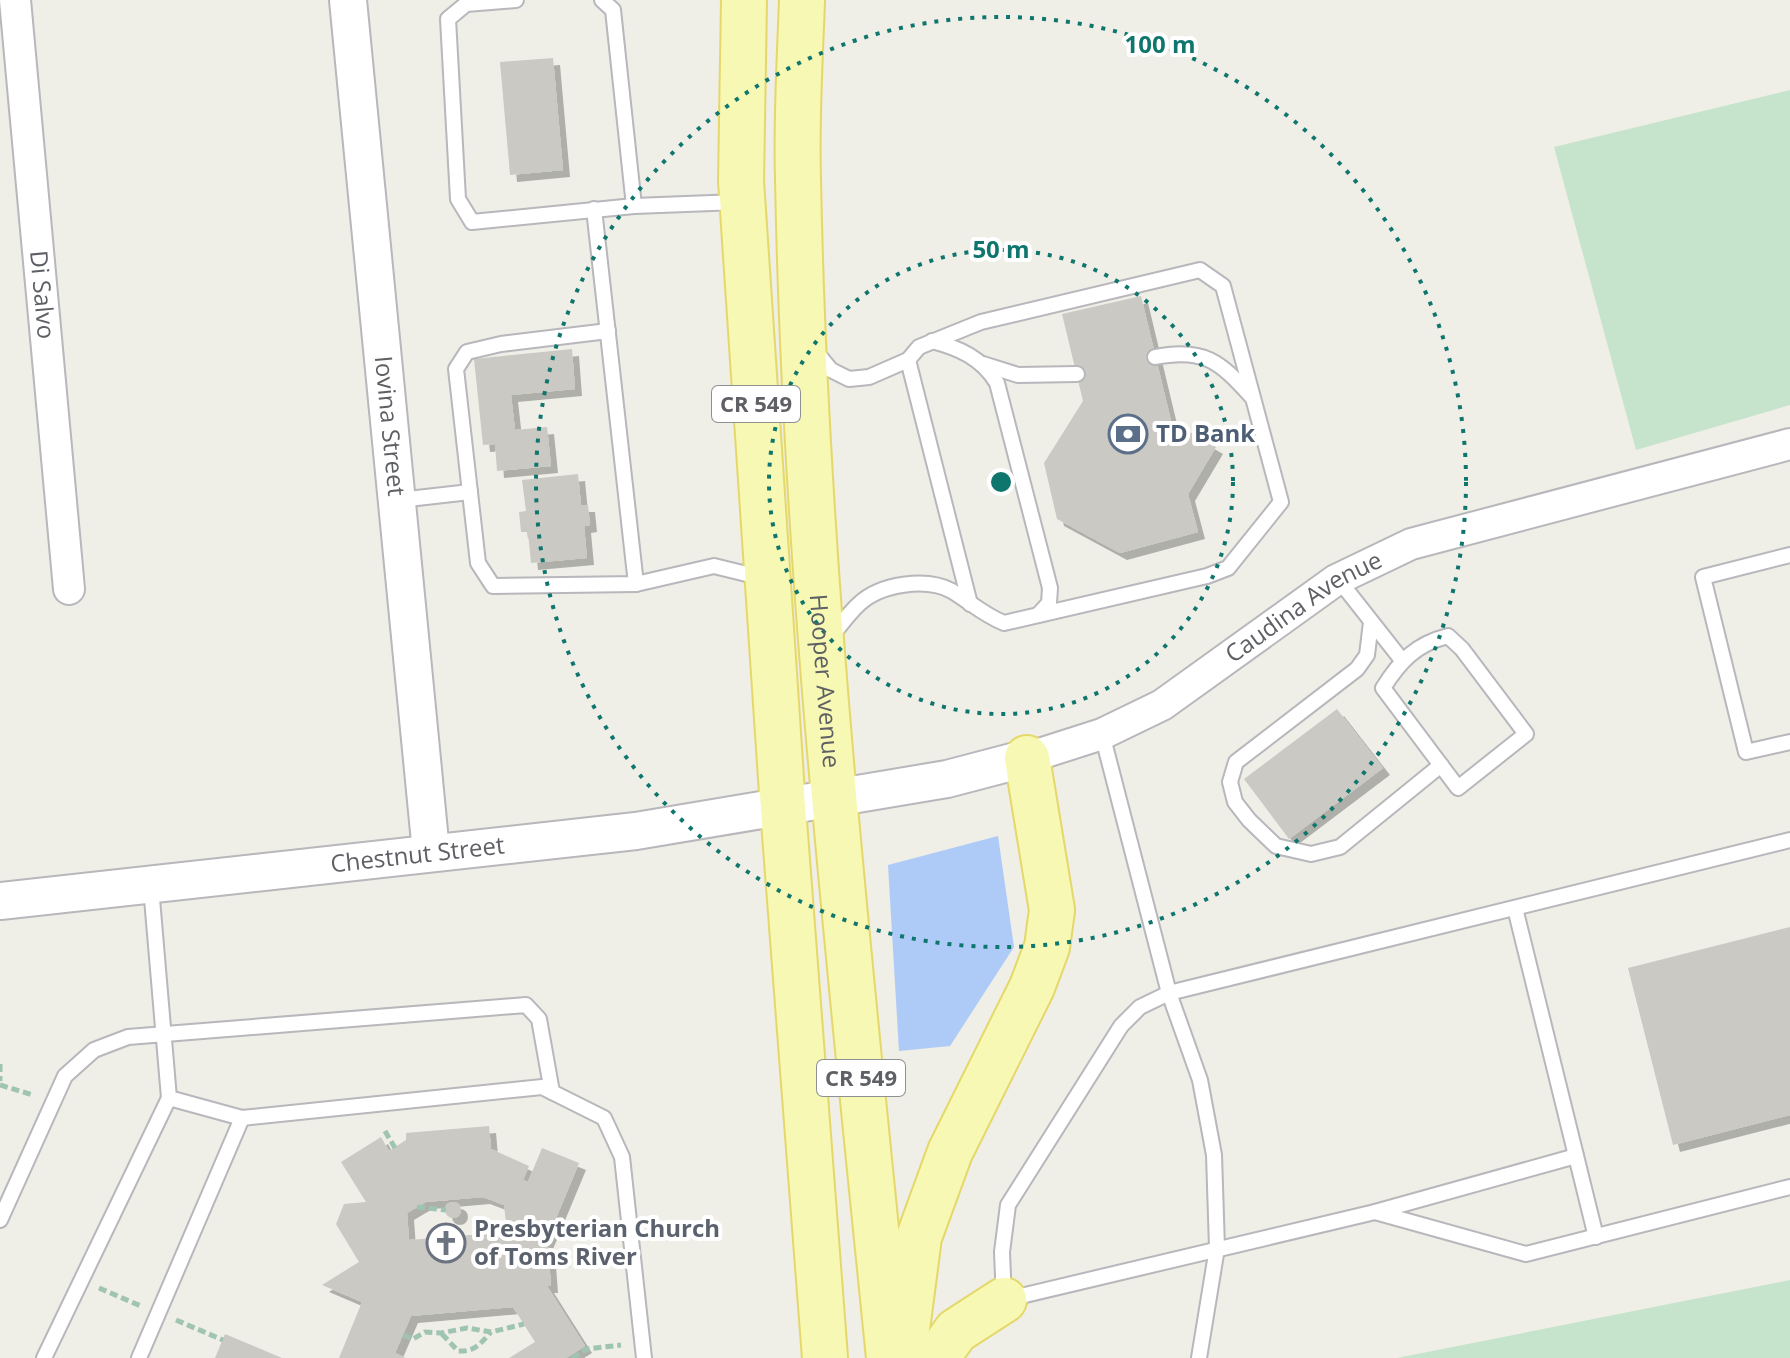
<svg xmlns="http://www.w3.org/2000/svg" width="1790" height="1358" font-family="'Open Sans',sans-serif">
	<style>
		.green { fill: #c6e4cb }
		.water { fill: #aecbf7 }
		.building { fill: #cac9c3; fill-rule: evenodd; filter: url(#shadow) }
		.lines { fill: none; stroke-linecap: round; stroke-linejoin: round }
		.service-casing { stroke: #b7b7bc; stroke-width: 18 }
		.minor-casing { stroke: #b7b7bc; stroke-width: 34 }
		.tertiary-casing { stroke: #b7b7bc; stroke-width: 40 }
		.primary-casing { stroke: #e5d86a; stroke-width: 48 }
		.path { stroke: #9fc4b0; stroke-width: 5; stroke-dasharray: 8 4; stroke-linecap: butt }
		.service { stroke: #fff; stroke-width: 14 }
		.minor { stroke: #fff; stroke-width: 30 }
		.tertiary { stroke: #fff; stroke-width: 36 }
		.primary { stroke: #f7f8b3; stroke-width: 44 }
		.ring { fill: none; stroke: #0f766e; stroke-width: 4; stroke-dasharray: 4 8 }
		.labels { text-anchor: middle; stroke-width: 8; stroke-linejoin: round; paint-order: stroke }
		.shield { fill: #fff; stroke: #8e9093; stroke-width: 2 }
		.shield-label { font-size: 22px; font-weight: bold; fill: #5e6065 }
		.street-label { font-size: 24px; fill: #5e6065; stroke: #fff }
		.service-label { font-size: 24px; font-weight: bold; fill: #4e5e75; stroke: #fff; text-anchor: start }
		.worship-label { font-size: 24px; font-weight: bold; fill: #5b616d; stroke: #fff; text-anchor: start }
		.centre { fill: #0f766e; stroke: #fff; stroke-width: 4 }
		.ring-label { font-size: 24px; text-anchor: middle; font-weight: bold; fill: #0f766e; stroke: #fff; stroke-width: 8; stroke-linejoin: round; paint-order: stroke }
	</style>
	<defs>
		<filter id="shadow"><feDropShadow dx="7" dy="7" stdDeviation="0" flood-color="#0004"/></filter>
	</defs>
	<rect width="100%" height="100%" fill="#efeee7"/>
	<!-- green -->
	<g class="green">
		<polygon points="1790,90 1790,405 1636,450 1554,147"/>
		<polygon points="1790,1280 1790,1358 1397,1358"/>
	</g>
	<!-- water -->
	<polygon class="water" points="998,836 1014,947 950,1046 899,1051 888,865"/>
	<!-- building -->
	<g class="building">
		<polygon points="553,58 563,170 510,175 500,62"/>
		<polygon points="1141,296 1171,421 1216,447 1188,494 1198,532 1120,553 1057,519 1044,463 1083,401 1062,314"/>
		<polygon points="572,349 575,389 511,395 515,430 547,427 551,466 497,471 495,444 483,445 474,359"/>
		<polygon points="578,474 581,505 588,505 590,525 584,526 587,558 531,563 528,532 521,532 519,512 526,511 522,480"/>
		<polygon points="1337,709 1383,768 1289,839 1244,779"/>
		<polygon points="1790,927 1790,1115 1673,1145 1628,968"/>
		<path d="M489 1126 491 1149 529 1166 523 1180 528 1182 542 1148 579 1163 544 1247 548 1246 551 1286H547L585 1346 566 1358H509L535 1342 513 1307 411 1316 395 1353 406 1358H339L362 1302 322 1285 359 1262 336 1224 344 1204 366 1202 341 1162 381 1137 389 1151 406 1140V1133ZM483 1197 504 1205 507 1232 409 1240 407 1213 417 1207 426 1202Z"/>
		<circle cx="453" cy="1210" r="8"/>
		<polygon points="225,1334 282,1358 215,1358"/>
	</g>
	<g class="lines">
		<defs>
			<g id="service">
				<polyline points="516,0 466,4 448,19 458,199 472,222 634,206 738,202"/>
				<polyline points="602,0 613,10 634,206"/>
				<polyline points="594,209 636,584"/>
				<polyline points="608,331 501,344 467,352 456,369 478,563 493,586 636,584 714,566 763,578"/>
				<path d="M932 341C959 348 982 358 997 383L1050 588 1049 603 1038 615"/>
				<path d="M816 352 831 370 849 379 869 377 908 360 919 347 981 322 1200 270 1223 286 1281 502 1228 568 1207 576 1004 623C984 615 970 602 952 591 926 577 880 584 859 604 848 614 840 626 831 637"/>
				<path d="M1155 357C1204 347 1220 362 1251 396"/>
				<polyline points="908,360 970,604"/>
				<polyline points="983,364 1018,375 1077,374"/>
				<polyline points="399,500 470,492"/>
				<polyline points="1790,555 1703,577 1746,752 1790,742"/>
				<polyline points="1338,579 1401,659"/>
				<polyline points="1371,622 1367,655 1357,669 1236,762 1230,782 1235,802 1249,820 1276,846 1311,854 1340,847 1441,765"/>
				<path d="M1448 636 1462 649 1526 734 1458 788 1383 688C1400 661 1416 644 1448 636Z"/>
				<polyline points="1102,734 1169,993 1200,1080 1214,1155 1217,1248 1199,1358"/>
				<polyline points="151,887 169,1098 242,1118 542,1087 604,1118 622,1157 644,1358"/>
				<polyline points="1515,908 1596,1237"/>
				<polyline points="1576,1156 1375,1212 1004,1300 1002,1252 1008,1205 1121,1026 1140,1007 1169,993 1790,840"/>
				<polyline points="1375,1212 1526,1254 1790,1187"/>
				<polyline points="0,1220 65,1076 94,1050 128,1037 526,1005 539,1019 552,1092"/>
				<polyline points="44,1358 169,1098"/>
				<polyline points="139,1358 242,1118"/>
			</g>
			<g id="minor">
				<path id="s1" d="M15 0 69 589"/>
				<path id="s2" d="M1027 758 1102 734 1162 705 1336 580 1411 544 1790 444"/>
			</g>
			<g id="tertiary">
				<path id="s3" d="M348 0 431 852"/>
				<path id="s4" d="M0 901 636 831 947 779 1027 758"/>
			</g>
			<g id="primary">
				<polyline points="744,0 741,181 783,808 825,1358"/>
				<path id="s5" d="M802 0C800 59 796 119 798 178 805 572 850 966 889 1358"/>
				<polyline points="905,1344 919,1237 950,1152 1032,987 1047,947 1052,910 1027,758"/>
				<polyline points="937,1358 956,1331 1004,1300"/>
			</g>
		</defs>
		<!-- service casing -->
		<use href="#service" class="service-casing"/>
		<!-- minor casing -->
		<use href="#minor" class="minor-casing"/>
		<!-- tertiary casing -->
		<use href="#tertiary" class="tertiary-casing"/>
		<!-- primary casing -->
		<use href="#primary" class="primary-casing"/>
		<!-- path -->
		<g class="path">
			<polyline points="0,1064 0,1081"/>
			<polyline points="0,1085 33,1095"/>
			<polyline points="385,1131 395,1148"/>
			<polyline points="417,1207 446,1210"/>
			<polyline points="550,1266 612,1261"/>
			<polyline points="99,1288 141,1306"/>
			<polyline points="176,1320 223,1340"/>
			<path d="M442 1334 458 1351C475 1352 480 1344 491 1332"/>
			<polyline points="403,1335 413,1339 425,1332 441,1333 467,1328 491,1332 524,1324"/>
			<polyline points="572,1358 587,1349 621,1345"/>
		</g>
		<!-- service -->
		<use href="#service" class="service"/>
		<!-- minor -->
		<use href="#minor" class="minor"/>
		<!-- tertiary -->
		<use href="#tertiary" class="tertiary"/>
		<!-- primary -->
		<use href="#primary" class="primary"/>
	</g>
	<!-- distance rings -->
	<g class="ring">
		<circle cx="1001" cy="482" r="232"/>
		<circle cx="1001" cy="482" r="465"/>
	</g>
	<!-- icons -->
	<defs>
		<symbol id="bank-ring" viewBox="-11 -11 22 22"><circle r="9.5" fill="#fff" stroke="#5c6f8a" stroke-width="1.5"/><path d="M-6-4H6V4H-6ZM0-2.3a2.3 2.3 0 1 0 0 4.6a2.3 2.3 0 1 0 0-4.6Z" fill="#5c6f8a"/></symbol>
		<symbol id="church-ring" viewBox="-11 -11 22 22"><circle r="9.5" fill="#fff" stroke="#6b7280" stroke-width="1.5"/><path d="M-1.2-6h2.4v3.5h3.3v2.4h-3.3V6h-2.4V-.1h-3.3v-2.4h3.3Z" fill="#6b7280"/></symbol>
	</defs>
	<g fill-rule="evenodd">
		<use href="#bank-ring" x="1106" y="412" width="44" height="44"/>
		<use href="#church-ring" x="424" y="1221" width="44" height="44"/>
	</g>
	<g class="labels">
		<!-- shield labels -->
		<g class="shield">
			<rect x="712" y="386" width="88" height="36" rx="6"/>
			<rect x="817" y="1060" width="88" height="36" rx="6"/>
		</g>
		<g class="shield-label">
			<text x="756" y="412">CR 549</text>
			<text x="861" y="1086">CR 549</text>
		</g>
		<!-- street labels -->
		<g class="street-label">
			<text dy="8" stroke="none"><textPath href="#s1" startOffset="296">Di Salvo</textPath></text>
			<text dy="8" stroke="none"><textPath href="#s3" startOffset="428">Iovina Street</textPath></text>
			<text dy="8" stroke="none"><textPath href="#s2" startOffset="318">Caudina Avenue</textPath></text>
			<text dy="8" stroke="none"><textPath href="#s5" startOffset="682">Hooper Avenue</textPath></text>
			<text dy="8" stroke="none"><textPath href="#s4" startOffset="420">Chestnut Street</textPath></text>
		</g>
		<!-- service labels -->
		<g class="service-label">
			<text x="1156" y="442">TD Bank</text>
		</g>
		<!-- worship labels -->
		<g class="worship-label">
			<text x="474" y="1237">Presbyterian Church<tspan x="474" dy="28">of Toms River</tspan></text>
		</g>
	</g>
	<circle cx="1001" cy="482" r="12" class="centre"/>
	<g class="ring-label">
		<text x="1160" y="53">100 m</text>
		<text x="1001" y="258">50 m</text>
	</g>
</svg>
